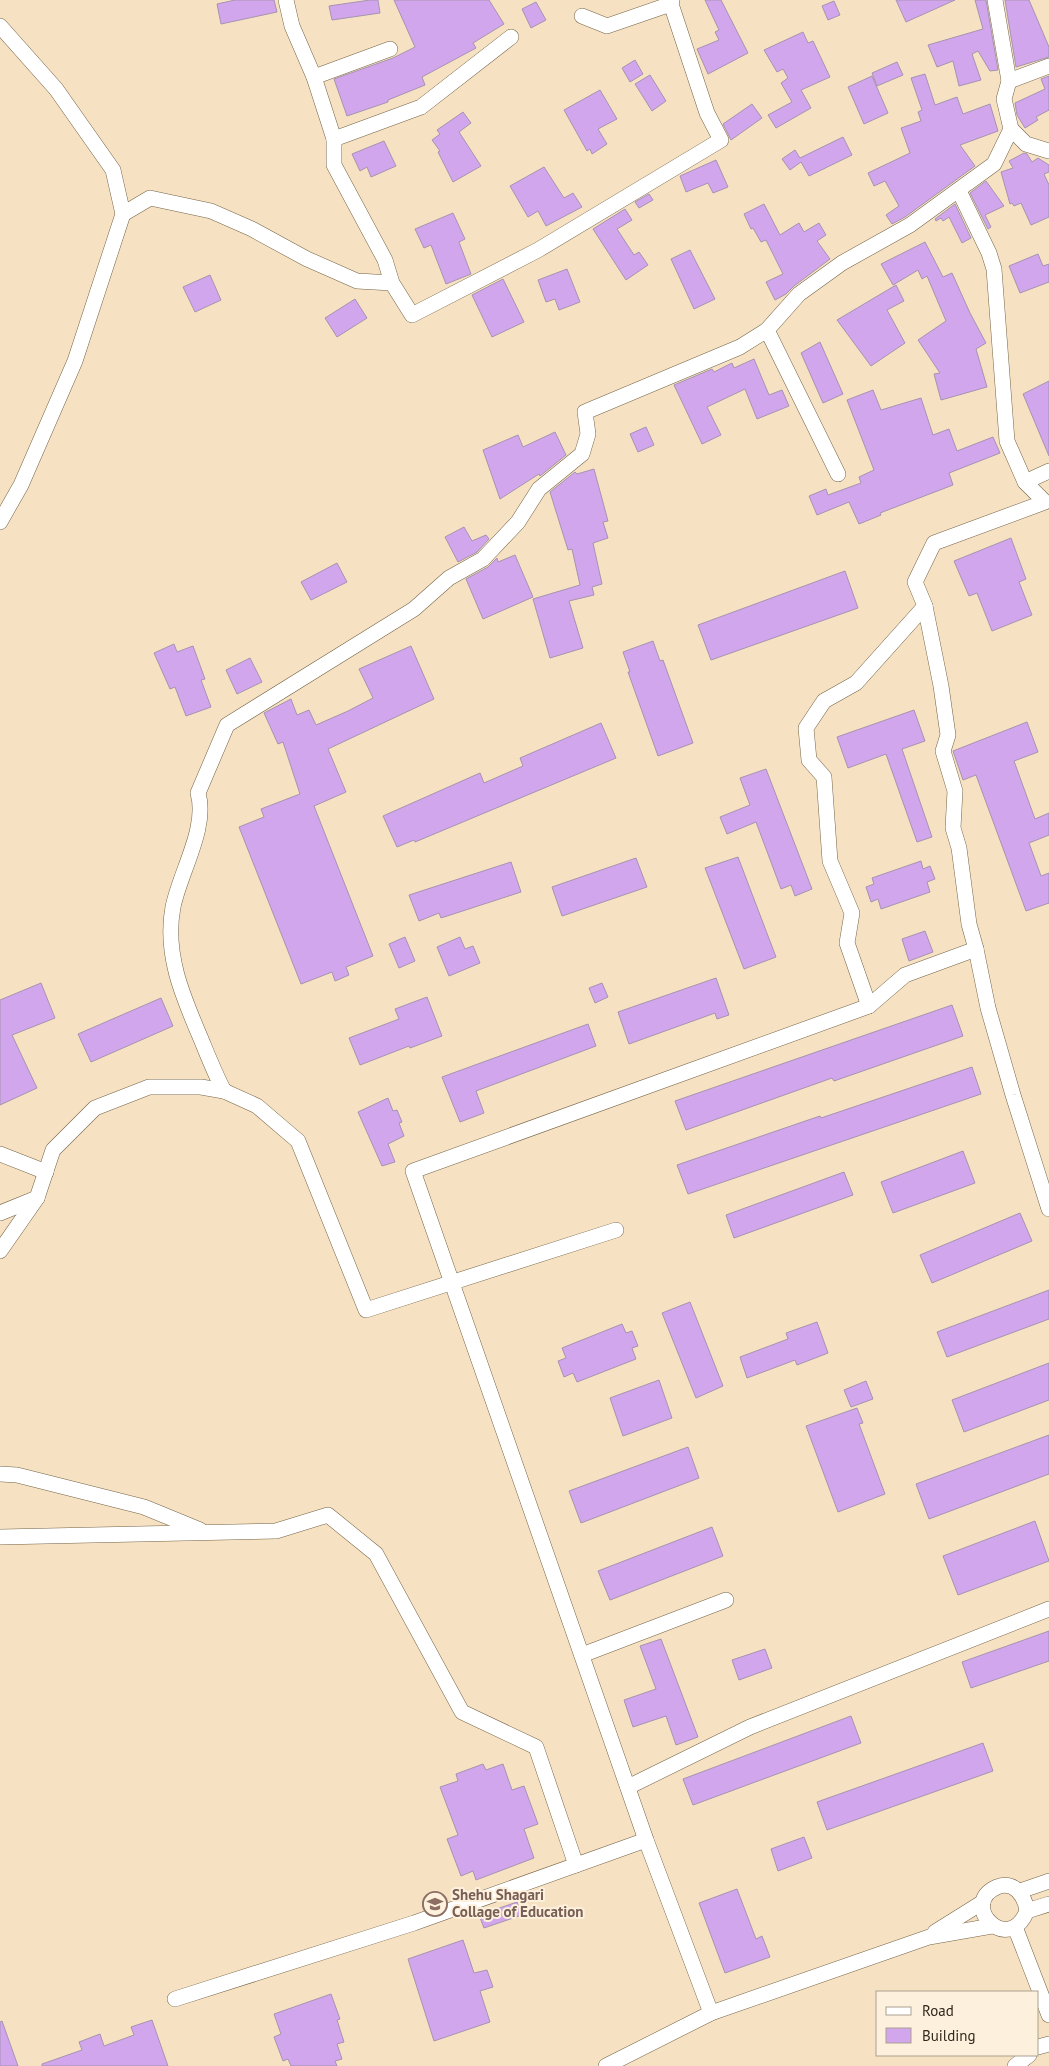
<svg xmlns="http://www.w3.org/2000/svg" width="1049" height="2066" font-family="'PT Sans',sans-serif">
	<style>
		.building { fill: #d2a6ec; stroke: #a593b1 }
		.lines { fill: none; stroke-linecap: round; stroke-linejoin: round }
		.minor-casing { stroke: #756448; stroke-width: 16 }
		.minor { stroke: #fff; stroke-width: 15 }
		.labels { text-anchor: middle; stroke-width: 4; stroke-linejoin: round; paint-order: stroke }
		.education-label { font-size: 15px; font-weight: bold; fill: #785e54; stroke: #fdf0dd; text-anchor: start }
	</style>
	<rect width="100%" height="100%" fill="#f6e2c2"/>
	<!-- building -->
	<g class="building">
		<polygon points="235,0 274,0 277,12 221,24 217,4"/>
		<polygon points="370,0 378,0 380,13 332,20 329,6"/>
		<polygon points="394,0 489,0 504,24 473,43 476,48 422,77 425,85 388,100 388,102 347,116 334,79 393,58 415,47"/>
		<polygon points="705,0 721,0 748,53 708,74 697,49 719,40 715,32 719,30"/>
		<polygon points="896,0 955,0 906,22"/>
		<polygon points="975,0 986,0 998,70 990,71 978,51 972,54 981,80 959,86 953,61 937,67 928,45 983,29"/>
		<polygon points="1005,0 1029,0 1049,47 1049,57 1016,67"/>
		<polygon points="834,1 840,15 828,20 822,6"/>
		<polygon points="536,2 546,20 531,28 522,9"/>
		<polygon points="803,32 808,43 813,41 830,77 801,90 811,108 776,128 768,115 792,102 781,83 788,78 783,69 777,72 764,50"/>
		<polygon points="635,60 643,74 630,82 622,68"/>
		<polygon points="897,62 903,75 877,86 872,73"/>
		<polygon points="925,74 935,105 957,97 963,114 990,104 998,131 960,145 975,166 905,217 892,224 886,215 899,206 885,181 874,186 868,173 910,153 901,128 921,121 918,112 922,110 911,78"/>
		<polygon points="650,75 666,101 652,111 635,84"/>
		<polygon points="872,76 888,113 864,124 848,87"/>
		<polygon points="1049,76 1049,110 1036,117 1038,120 1025,128 1017,115 1015,103 1045,89 1041,79"/>
		<polygon points="600,90 617,119 598,129 607,144 592,154 590,149 587,151 564,110"/>
		<polygon points="752,104 762,118 731,140 723,124"/>
		<polygon points="463,112 471,123 459,132 481,166 453,182 438,152 440,151 432,140 440,134 437,130"/>
		<polygon points="843,137 852,155 809,176 801,162 790,170 782,159 795,150 800,158"/>
		<polygon points="384,141 396,166 371,177 367,167 360,171 352,154"/>
		<polygon points="1024,153 1027,154 1032,162 1038,158 1049,165 1049,172 1044,174 1049,185 1049,217 1031,225 1021,203 1014,206 1012,203 1010,204 1001,172 1013,168 1009,161"/>
		<polygon points="716,160 728,187 713,193 708,183 686,192 680,176"/>
		<polygon points="544,167 564,198 573,193 582,207 546,226 538,211 528,217 510,186"/>
		<polygon points="986,181 1004,206 985,215 991,227 988,229 970,193"/>
		<polygon points="649,194 653,200 639,208 635,202"/>
		<polygon points="764,204 780,235 799,223 804,232 819,223 826,235 817,241 830,259 794,286 786,294 775,300 766,282 783,274 766,240 761,242 753,228 751,229 744,214"/>
		<polygon points="955,204 971,238 962,243 949,217 943,221 941,218 936,221 935,219"/>
		<polygon points="625,209 632,220 617,229 634,255 639,252 648,265 626,280 593,229"/>
		<polygon points="453,213 465,239 459,242 471,274 446,284 431,245 424,248 415,229"/>
		<polygon points="925,242 943,277 952,273 970,313 986,343 976,349 987,387 941,400 934,374 940,373 918,340 946,321 927,276 922,279 918,270 893,285 881,264"/>
		<polygon points="690,250 715,299 694,309 671,259"/>
		<polygon points="1038,254 1043,266 1049,264 1049,282 1020,293 1009,266"/>
		<polygon points="567,269 580,302 559,310 555,299 546,302 538,280"/>
		<polygon points="210,275 221,300 195,312 183,287"/>
		<polygon points="503,279 524,322 492,337 472,295"/>
		<polygon points="896,285 904,301 887,310 905,343 871,366 837,320"/>
		<polygon points="355,299 367,318 337,337 325,318"/>
		<polygon points="820,342 843,394 823,403 801,353"/>
		<polygon points="754,359 769,395 782,390 789,406 757,419 745,389 707,407 721,435 702,444 674,385 712,369 714,372 732,363 734,368"/>
		<polygon points="1049,381 1049,456 1023,394"/>
		<polygon points="873,390 881,410 921,398 933,435 949,429 957,451 993,437 1000,453 949,473 953,485 880,513 881,515 859,524 849,502 817,515 809,496 826,489 828,495 861,483 859,477 874,470 847,400"/>
		<polygon points="646,427 654,445 638,452 630,434"/>
		<polygon points="555,432 566,455 540,476 539,474 500,499 483,450 518,435 523,447"/>
		<polygon points="594,469 608,521 603,522 608,538 593,543 602,584 592,587 594,595 569,601 583,648 550,658 533,599 580,585 572,549 568,550 550,492 575,472 577,474"/>
		<polygon points="464,527 472,541 486,535 489,539 477,552 458,562 445,537"/>
		<polygon points="1011,538 1026,579 1019,582 1032,615 992,631 977,593 969,596 954,561"/>
		<polygon points="515,555 533,597 483,619 466,579 488,567 497,558 498,562"/>
		<polygon points="337,563 347,582 311,600 301,582"/>
		<polygon points="845,571 858,608 711,660 698,625"/>
		<polygon points="653,641 660,661 663,660 693,743 658,756 628,672 630,672 623,652"/>
		<polygon points="174,644 177,652 193,646 205,679 201,680 211,707 186,716 175,687 170,689 154,653"/>
		<polygon points="411,646 434,699 328,749 346,792 314,806 373,956 346,967 349,975 335,981 332,972 301,984 239,827 264,817 261,809 300,794 283,742 278,744 264,713 291,699 297,715 309,710 316,725 348,711 373,698 359,669"/>
		<polygon points="250,658 262,682 237,694 226,670"/>
		<polygon points="914,710 925,741 902,749 932,837 917,842 886,754 848,768 837,737"/>
		<polygon points="1027,722 1038,752 1014,761 1035,819 1049,813 1049,835 1029,843 1041,876 1049,873 1049,903 1026,911 976,775 963,780 953,751"/>
		<polygon points="601,723 616,758 415,842 414,840 397,847 383,816 480,773 484,783 523,766 520,758"/>
		<polygon points="766,769 812,889 795,896 791,885 781,889 756,822 727,834 720,817 750,805 740,778"/>
		<polygon points="738,857 776,957 744,969 705,868"/>
		<polygon points="636,858 647,887 562,916 552,887"/>
		<polygon points="921,861 923,869 930,866 935,879 927,882 930,892 881,909 878,899 871,902 866,887 874,884 872,878"/>
		<polygon points="511,862 521,892 441,918 439,913 419,921 409,895"/>
		<polygon points="925,931 933,952 909,961 902,939"/>
		<polygon points="405,937 415,961 399,968 389,944"/>
		<polygon points="460,937 465,949 473,946 480,963 449,976 437,947"/>
		<polygon points="716,978 729,1015 717,1019 715,1013 629,1044 618,1012"/>
		<polygon points="41,983 55,1018 12,1035 37,1088 0,1105 0,1000"/>
		<polygon points="602,983 608,997 595,1003 589,988"/>
		<polygon points="427,997 442,1036 410,1048 409,1046 360,1065 349,1038 399,1019 395,1009"/>
		<polygon points="161,998 173,1026 91,1062 78,1034"/>
		<polygon points="952,1005 963,1036 834,1081 832,1078 686,1130 675,1101"/>
		<polygon points="588,1024 596,1046 476,1091 484,1113 460,1122 442,1077"/>
		<polygon points="972,1067 981,1094 688,1194 677,1165 820,1116 821,1118"/>
		<polygon points="388,1098 393,1111 397,1110 402,1122 399,1123 404,1136 388,1144 395,1162 382,1166 358,1112"/>
		<polygon points="963,1151 975,1183 893,1213 881,1182"/>
		<polygon points="844,1172 853,1195 734,1238 726,1215"/>
		<polygon points="1020,1213 1032,1241 932,1283 920,1255"/>
		<polygon points="1049,1290 1049,1319 947,1357 937,1332"/>
		<polygon points="690,1302 723,1386 696,1398 662,1313"/>
		<polygon points="817,1322 828,1353 797,1365 795,1360 747,1378 740,1357 788,1339 786,1333"/>
		<polygon points="622,1324 626,1333 632,1331 638,1346 632,1348 636,1359 577,1382 573,1373 564,1377 558,1361 566,1358 562,1348"/>
		<polygon points="1049,1363 1049,1400 964,1432 952,1400"/>
		<polygon points="659,1380 672,1418 623,1436 610,1398"/>
		<polygon points="866,1381 873,1399 851,1407 844,1390"/>
		<polygon points="857,1408 863,1423 859,1424 885,1494 838,1512 806,1426"/>
		<polygon points="1049,1435 1049,1474 929,1519 916,1484"/>
		<polygon points="688,1447 699,1478 581,1523 569,1491"/>
		<polygon points="1035,1521 1049,1561 958,1595 943,1556"/>
		<polygon points="712,1527 723,1556 610,1600 598,1571"/>
		<polygon points="1049,1631 1049,1661 971,1688 962,1662"/>
		<polygon points="661,1639 698,1737 676,1745 666,1716 633,1727 624,1700 656,1689 640,1646"/>
		<polygon points="765,1649 772,1668 739,1680 732,1660"/>
		<polygon points="851,1716 861,1743 693,1805 683,1779"/>
		<polygon points="983,1743 993,1771 827,1830 817,1802"/>
		<polygon points="483,1764 486,1770 503,1764 512,1790 524,1786 538,1824 524,1829 534,1858 476,1880 473,1871 461,1876 447,1839 458,1835 440,1787 458,1781 456,1774"/>
		<polygon points="804,1837 812,1858 778,1871 771,1849"/>
		<polygon points="737,1889 756,1939 762,1936 770,1957 725,1973 699,1903"/>
		<polygon points="517,1902 522,1915 484,1928 479,1915"/>
		<polygon points="463,1940 474,1973 487,1970 493,1987 480,1991 490,2022 434,2041 408,1959"/>
		<polygon points="331,1994 340,2019 337,2020 344,2042 337,2044 342,2059 335,2061 337,2066 291,2066 288,2059 283,2061 274,2037 281,2034 274,2014"/>
		<polygon points="152,2020 168,2066 42,2066 42,2064 82,2050 79,2042 100,2034 104,2046 134,2035 131,2027"/>
		<polygon points="2,2021 18,2066 0,2066 0,2022"/>
	</g>
	<g class="lines">
		<defs>
			<g id="minor">
				<polyline points="286,0 292,26 314,77 334,139 334,165 385,260 392,283 412,315 538,250 721,140 707,113 671,4 672,0"/>
				<polyline points="582,16 607,26 671,4"/>
				<polyline points="0,26 56,89 113,170 123,214 150,198 211,211 252,229 307,259 357,281 392,283"/>
				<polyline points="314,77 390,49"/>
				<polyline points="1009,81 1049,66"/>
				<polyline points="1011,129 1026,144 1049,151"/>
				<polyline points="334,139 421,107 511,37"/>
				<polyline points="767,330 838,474"/>
				<polyline points="1025,482 1049,471"/>
				<polyline points="0,522 21,485 75,361 123,214"/>
				<polyline points="925,606 941,686 948,735 943,751 955,791 953,828 959,848 969,924 976,949 988,1008 1013,1095 1049,1209"/>
				<polyline points="869,1006 847,943 852,913 830,861 824,777 809,760 806,728 824,701 856,683 925,606 915,582 934,543 1045,502 1025,482 1007,441 994,269 989,253 961,195 957,191"/>
				<path d="M224 1091C215 1074 208 1056 201 1039 183 997 164 954 173 907 180 872 208 828 198 793L227 725 414 609 449 578 483 559 518 522 539 489 582 454 588 434 585 412 740 347 767 330 799 294 842 263 910 225 994 164 1011 129 1004 99 1009 81 995 0"/>
				<polyline points="0,1154 46,1172"/>
				<polyline points="0,1213 37,1198"/>
				<polyline points="0,1251 37,1198 53,1150 95,1108 149,1087 201,1087 224,1091 257,1106 298,1141 366,1310 616,1230"/>
				<polyline points="0,1474 17,1475 144,1507 200,1530"/>
				<polyline points="0,1537 276,1531 328,1515 376,1554 462,1712 536,1747 576,1865"/>
				<polyline points="582,1655 726,1600"/>
				<polyline points="628,1787 750,1727 1049,1609"/>
				<polyline points="1020,1891 1049,1881"/>
				<path d="M1027 1911C1025 1896 1014 1880 997 1887 958 1904 1008 1957 1027 1911L1049 1904"/>
				<polyline points="1015,1927 1049,2015"/>
				<polyline points="935,1932 983,1902"/>
				<polyline points="175,1999 414,1923 646,1840"/>
				<polyline points="711,2013 646,1840 413,1171 869,1006 905,975 976,949"/>
				<polyline points="1038,2047 1049,2044"/>
				<polyline points="606,2066 711,2013 929,1937 992,1926"/>
				<polyline points="1015,2066 1029,2055"/>
			</g>
		</defs>
		<!-- minor casing -->
		<use href="#minor" class="minor-casing"/>
		<!-- minor -->
		<use href="#minor" class="minor"/>
	</g>
	<!-- icons -->
	<defs>
		<symbol id="school-ring" viewBox="-11 -11 22 22"><circle r="9.5" fill="#fdf0dd" stroke="#8d6e63" stroke-width="1.5"/><path d="M0-5L7-2L0 1L-7-2ZM-4 1L0 2.5L4 1V4Q0 6-4 4Z" fill="#8d6e63"/></symbol>
	</defs>
	<g fill-rule="evenodd">
		<use href="#school-ring" x="421" y="1890" width="28" height="28"/>
	</g>
	<g class="labels">
		<!-- education labels -->
		<g class="education-label">
			<text x="452" y="1900">Shehu Shagari<tspan x="452" dy="17">Collage of Education</tspan></text>
		</g>
	</g>
	<!-- legend -->
	<rect x="876" y="1991" width="162" height="65" fill="#fdf0dd" stroke="#aba090"/>
	<rect x="886" y="2007" width="25" height="8" fill="#ffffff" stroke="#aba090"/>
	<text x="922" y="2016" font-size="15" fill="#30281c">Road</text>
	<rect x="886" y="2028" width="25" height="15" fill="#d2a6ec" stroke="#aba090"/>
	<text x="922" y="2041" font-size="15" fill="#30281c">Building</text>
</svg>
